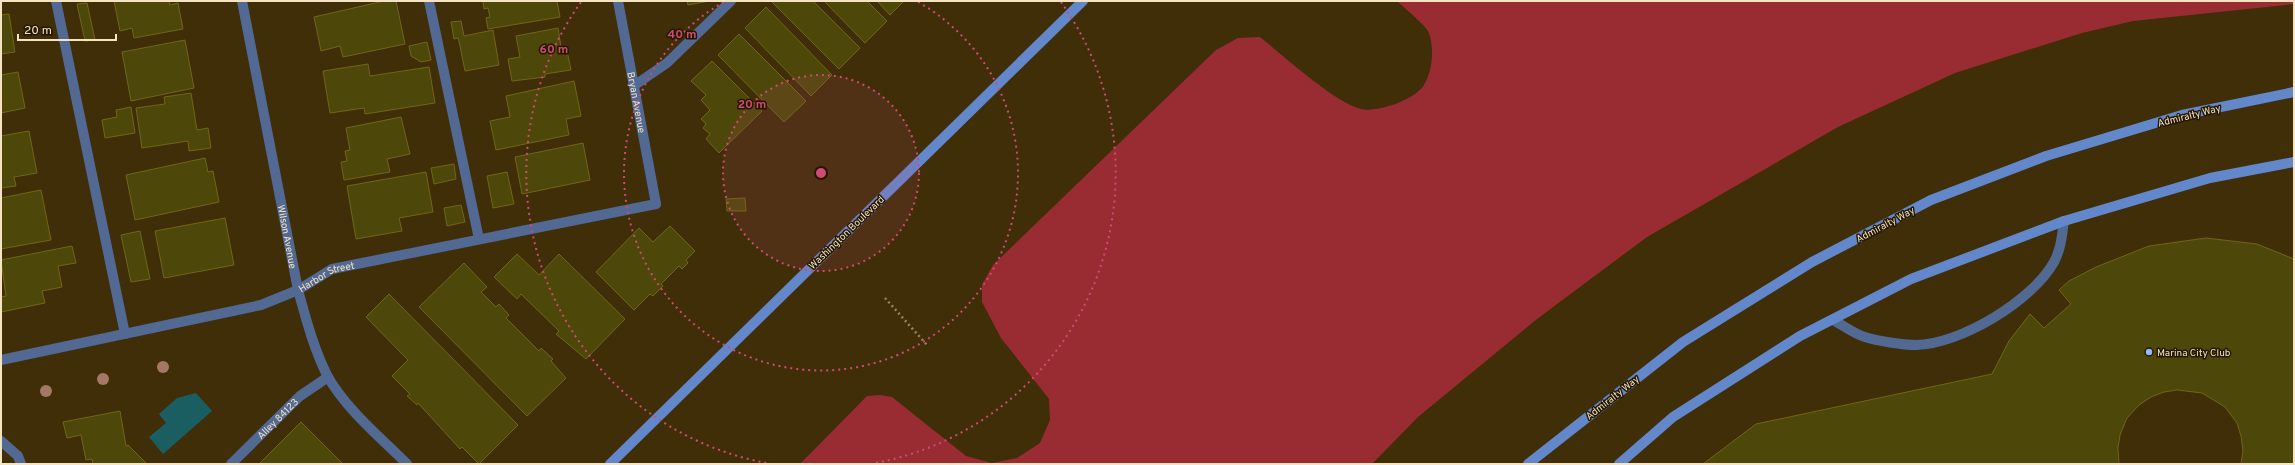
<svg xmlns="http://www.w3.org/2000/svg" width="2295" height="465" font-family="Overpass,sans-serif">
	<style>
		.green { fill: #992c32 }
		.water { fill: #1b5e62 }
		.building { fill: #4e470a; stroke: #706618 }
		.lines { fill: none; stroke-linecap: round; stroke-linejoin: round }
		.path { stroke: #968461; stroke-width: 2.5; stroke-dasharray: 2 3; stroke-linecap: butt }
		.lane { stroke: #516993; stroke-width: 10 }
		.street { stroke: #516993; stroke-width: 10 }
		.secondary { stroke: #6287ca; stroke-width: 10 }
		.tree { fill: #a47865 }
		.ring { fill: none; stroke: #cf4b75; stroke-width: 2; stroke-dasharray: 2 4 }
		.poi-dot { fill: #91b8fd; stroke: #241700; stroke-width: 1.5 }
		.labels { text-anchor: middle; stroke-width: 3; stroke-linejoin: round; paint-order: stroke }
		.street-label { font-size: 10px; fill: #f5e3c2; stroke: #241700 }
		.poi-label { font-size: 10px; fill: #f5e3c2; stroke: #241700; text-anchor: start }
		.centre { fill: #cf4b75; stroke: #241700; stroke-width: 2 }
		.ring-label { font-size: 12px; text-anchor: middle; font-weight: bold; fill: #cf4b75; stroke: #241700; stroke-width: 3; stroke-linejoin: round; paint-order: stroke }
	</style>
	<rect width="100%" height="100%" fill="#402e09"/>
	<!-- green -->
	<path class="green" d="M1397 1H2294V4L2133 21 2082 33 1955 73 1838 127 1647 237 1537 319 1418 417 1372 464H800L867 396 880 395 892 397 966 456 992 463 1017 458 1040 443 1050 420 1049 399 1001 338 982 302V285L993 265 1216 50 1238 38 1260 37C1284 56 1334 102 1361 109 1377 113 1418 99 1425 83 1433 69 1434 47 1429 33 1426 25 1404 8 1397 1Z"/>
	<!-- water -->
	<polygon class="water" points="196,393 212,411 163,454 149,437 166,423 159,414 177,398"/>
	<!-- building -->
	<g class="building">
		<polygon points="114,1 169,1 170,5 178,3 183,29 134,38 132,28 120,31"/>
		<polygon points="384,1 396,1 405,44 343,57 340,46 321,51 314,17"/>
		<polygon points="483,1 557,1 560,17 488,29 486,18 490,17 488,8 484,9"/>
		<polygon points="687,1 709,1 688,5"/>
		<polygon points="773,1 813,1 860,48 839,69 772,2"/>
		<polygon points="824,1 867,1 887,21 865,43"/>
		<polygon points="877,1 904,1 890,15"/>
		<polygon points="87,3 95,40 85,41 77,4"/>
		<polygon points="766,7 832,75 811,96 745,28"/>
		<polygon points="9,14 15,52 1,54 1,15"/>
		<polygon points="461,21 464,36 493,30 499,65 465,71 459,41 458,38 454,39 451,22"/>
		<polygon points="558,28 561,47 566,46 571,70 545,74 545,77 512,81 508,59 520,57 516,36"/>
		<polygon points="739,34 806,101 784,122 718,55"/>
		<polygon points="185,40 194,88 131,101 122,52"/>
		<polygon points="427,42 431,60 421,62 411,56 409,46"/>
		<polygon points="712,61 762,111 719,153 706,139 710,134 703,128 706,124 701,119 710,110 701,100 706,95 691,81"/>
		<polygon points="368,64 370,76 429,67 435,103 365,114 364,108 330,113 323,71"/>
		<polygon points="18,72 25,108 1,113 1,75"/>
		<polygon points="574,81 581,116 566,119 569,135 496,150 490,121 510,117 506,96"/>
		<polygon points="191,93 197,130 208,128 211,148 189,151 188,141 142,148 136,108 165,104 164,97"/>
		<polygon points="131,107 135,133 105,138 102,120 117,117 116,110"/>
		<polygon points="401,117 410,154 387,159 390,172 344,180 341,162 347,161 345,151 350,150 346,128"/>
		<polygon points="29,131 37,173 14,177 16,186 1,188 1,136"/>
		<polygon points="583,143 590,180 522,194 515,157"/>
		<polygon points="205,158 208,172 213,171 219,202 135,220 126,175"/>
		<polygon points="454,164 456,179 434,184 431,168"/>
		<polygon points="426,172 433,212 399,218 402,231 356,239 347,186"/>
		<polygon points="507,172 514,204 493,208 487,176"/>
		<polygon points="41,190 51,240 1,249 1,198"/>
		<polygon points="745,198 746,211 727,211 726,199"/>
		<polygon points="461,205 465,222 447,226 444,208"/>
		<polygon points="225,218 234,265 164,278 155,231"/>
		<polygon points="670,226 695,251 686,260 688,263 682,269 679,266 661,284 663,286 653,296 650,294 634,310 596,272 639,228 653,242"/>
		<polygon points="140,231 150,279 131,282 121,235"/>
		<polygon points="2206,238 2257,244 2294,259 2294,464 2241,464 2243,451 2241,436 2237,423 2225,407 2202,393 2177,390 2164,392 2151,397 2139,405 2127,418 2120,435 2118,448 2119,464 1703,464 1756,424 1992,374 2009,341 2030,314 2044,328 2071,304 2059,290 2069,281 2096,267 2149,246"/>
		<polygon points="72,246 76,263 58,266 62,287 42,291 45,303 1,312 1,297 6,296 1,260"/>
		<polygon points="517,254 539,275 559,254 625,319 586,359 556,334 559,331 521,294 517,299 494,277"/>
		<polygon points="464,263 487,287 481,292 496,307 499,304 509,315 506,318 539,351 541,348 553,359 551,361 566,378 527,416 419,307"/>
		<polygon points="389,294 518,425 479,464 462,447 460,449 418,403 417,405 407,396 410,394 392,376 408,360 366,317"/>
		<polygon points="120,411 126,446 128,445 147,464 93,464 92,459 86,460 81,435 67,438 63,422"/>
		<polygon points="301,422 343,464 259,464"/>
	</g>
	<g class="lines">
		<!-- path -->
		<polyline class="path" points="885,298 927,345"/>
		<!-- lane -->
		<g class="lane">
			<polyline points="56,1 125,334"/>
			<polyline points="429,1 479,239"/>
			<polyline points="635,85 667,63 731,1"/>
			<path id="s1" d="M298 290 332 269 656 204"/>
			<path d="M1833 320C1843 325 1854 334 1865 337 1877 341 1903 345 1916 345 1961 344 2032 301 2054 262 2061 249 2062 235 2064 221"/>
			<path id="s2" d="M231 464 300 396 328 377"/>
		</g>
		<!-- street -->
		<g class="street">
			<path id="s3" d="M242 1 298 290C306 319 314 350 328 377 347 410 380 437 407 464"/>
			<path id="s4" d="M618 1 656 204"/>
			<polyline points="1,360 261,305 298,290"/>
			<polyline points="1,441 18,456 21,464"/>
		</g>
		<!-- secondary -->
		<g class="secondary">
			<polyline points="610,464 1083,1"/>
			<polyline points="1528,464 1683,342 1812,262 1931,200 2046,156 2182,115 2294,92"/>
			<polyline points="1619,464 1673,417 1800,336 1911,279 2064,221 2210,178 2294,162"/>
		</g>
	</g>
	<!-- trees -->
	<g class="tree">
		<circle cx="163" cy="367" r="6"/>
		<circle cx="103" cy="379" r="6"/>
		<circle cx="46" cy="391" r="6"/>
	</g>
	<!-- distance rings -->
	<circle cx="821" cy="173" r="98" fill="#cf4b75" fill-opacity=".12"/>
	<g class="ring">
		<circle cx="821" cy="173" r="98"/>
		<path d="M918 2A197 197 0 1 1 724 2"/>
		<path d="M772 464A295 295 0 0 1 581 2M1061 2A295 295 0 0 1 870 464"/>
	</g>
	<!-- markers -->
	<circle class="poi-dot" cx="2149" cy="352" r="4"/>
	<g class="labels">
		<!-- street labels -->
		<g class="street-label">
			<text dy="4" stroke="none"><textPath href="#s4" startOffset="103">Bryan Avenue</textPath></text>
			<text transform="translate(2189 115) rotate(-14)" y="4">Admiralty Way</text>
			<text transform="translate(1885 224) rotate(-28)" y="4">Admiralty Way</text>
			<text transform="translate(846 232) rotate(-44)" y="4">Washington Boulevard</text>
			<text dy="4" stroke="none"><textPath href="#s3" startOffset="240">Wilson Avenue</textPath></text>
			<text dy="4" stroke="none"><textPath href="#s1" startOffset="32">Harbor Street</textPath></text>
			<text transform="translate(1612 397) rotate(-38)" y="4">Admiralty Way</text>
			<text dy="4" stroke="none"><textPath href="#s2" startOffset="65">Alley 84123</textPath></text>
		</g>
		<!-- poi labels -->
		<g class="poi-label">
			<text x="2157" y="356">Marina City Club</text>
		</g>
	</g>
	<circle cx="821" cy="173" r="6" class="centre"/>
	<g class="ring-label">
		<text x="682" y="38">40 m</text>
		<text x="554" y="53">60 m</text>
		<text x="752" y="108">20 m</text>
	</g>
	<!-- border -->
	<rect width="2295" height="465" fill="none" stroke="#f5e3c2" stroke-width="4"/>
	<!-- scale -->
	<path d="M18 34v6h98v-6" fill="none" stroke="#f5e3c2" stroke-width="2"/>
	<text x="24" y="34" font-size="12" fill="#f5e3c2" stroke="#241700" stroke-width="3" paint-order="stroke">20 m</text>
</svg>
